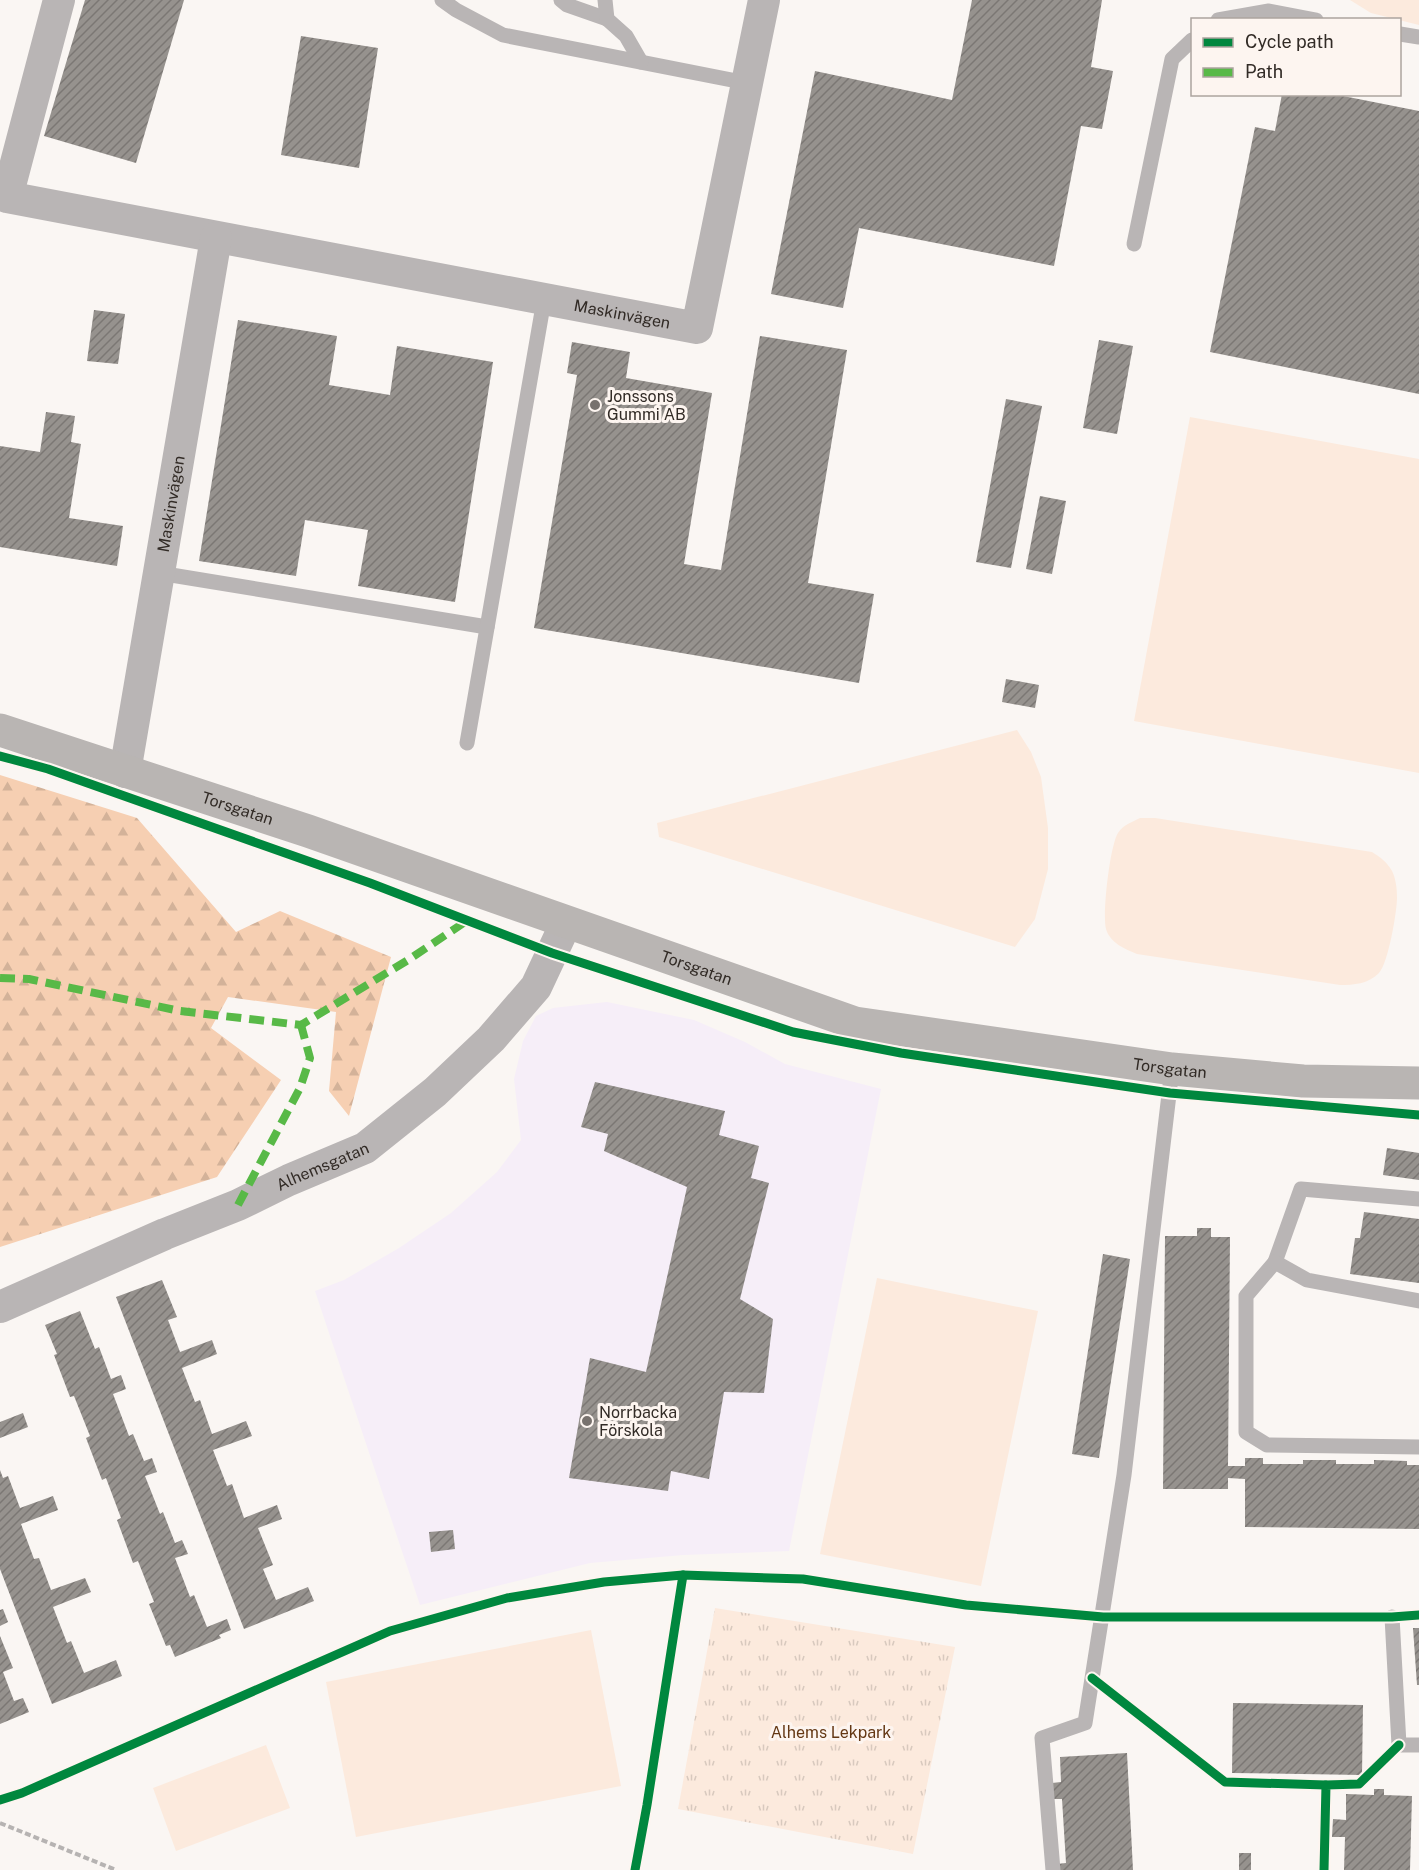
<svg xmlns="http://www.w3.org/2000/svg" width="1419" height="1870" font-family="'Public Sans',sans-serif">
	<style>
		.education { fill: #f6eef8 }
		.forest { fill: url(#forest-firs) }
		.park { fill: url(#park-tufts) }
		.pitch { fill: #fceadd }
		.building { fill: url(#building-hatch) }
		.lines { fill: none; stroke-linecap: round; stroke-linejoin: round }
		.path { stroke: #b6b3b2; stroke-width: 4; stroke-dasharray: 6 3; stroke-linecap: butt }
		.lane { stroke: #b9b5b5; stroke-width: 15 }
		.street { stroke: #b9b5b5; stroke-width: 32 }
		.secondary { stroke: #b9b5b3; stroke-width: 33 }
		.quiet { stroke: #58b947; stroke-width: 8; stroke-dasharray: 15 8; stroke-linecap: butt }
		.cycleway-casing { stroke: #fdf5f0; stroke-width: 13 }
		.cycleway { stroke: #00873e; stroke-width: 9 }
		.poi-dot { fill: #78726e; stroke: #fdf5f0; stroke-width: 2 }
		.labels { text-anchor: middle; stroke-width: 6; stroke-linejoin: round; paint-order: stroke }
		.street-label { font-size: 16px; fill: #322b26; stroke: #fdf5f0 }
		.poi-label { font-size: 16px; fill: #322b26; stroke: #fdf5f0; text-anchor: start }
		.park-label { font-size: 16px; fill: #643814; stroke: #fdf5f0 }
	</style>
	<defs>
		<pattern id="forest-firs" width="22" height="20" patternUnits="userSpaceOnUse" patternTransform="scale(1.5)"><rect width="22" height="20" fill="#f6cfb2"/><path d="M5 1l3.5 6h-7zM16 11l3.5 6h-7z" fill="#d3b299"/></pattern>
		<pattern id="park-tufts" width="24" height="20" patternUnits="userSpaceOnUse" patternTransform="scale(1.5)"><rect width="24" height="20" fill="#fceadd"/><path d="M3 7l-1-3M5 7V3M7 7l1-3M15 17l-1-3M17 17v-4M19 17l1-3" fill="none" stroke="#d8c9be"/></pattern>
		<pattern id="building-hatch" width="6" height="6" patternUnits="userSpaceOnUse" patternTransform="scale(1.5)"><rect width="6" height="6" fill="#96928e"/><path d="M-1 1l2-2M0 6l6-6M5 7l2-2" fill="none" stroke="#7b7774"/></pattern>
	</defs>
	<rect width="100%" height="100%" fill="#faf6f3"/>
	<!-- education -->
	<polygon class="education" points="607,1002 694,1020 745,1042 785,1064 881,1089 789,1551 683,1555 590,1563 420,1605 315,1291 344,1280 399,1248 451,1213 497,1172 521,1140 514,1079 523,1041 536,1016 553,1008"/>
	<!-- forest -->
	<polygon class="forest" points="0,775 137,818 236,932 280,911 391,957 349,1116 329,1091 336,1012 228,997 211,1028 281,1080 217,1177 0,1247"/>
	<!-- park -->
	<polygon class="park" points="715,1608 955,1647 913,1854 678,1809"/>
	<!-- pitch -->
	<g class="pitch">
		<polygon points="1350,0 1419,0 1419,25 1371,13"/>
		<polygon points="1190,417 1419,459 1419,773 1134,721"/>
		<polygon points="1017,730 1031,752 1041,777 1048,828 1048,869 1035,919 1015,947 659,837 657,823"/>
		<path d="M1140 818H1155L1372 852C1380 857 1387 862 1392 871 1396 879 1397 889 1397 898 1397 912 1388 964 1379 973 1368 984 1354 985 1340 985L1137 954C1125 949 1110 943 1106 929 1102 915 1110 845 1118 833 1123 825 1132 822 1140 818Z"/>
		<polygon points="877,1278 1038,1311 981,1586 820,1554"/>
		<polygon points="591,1630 621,1786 356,1837 326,1682"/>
		<polygon points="266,1745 290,1808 176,1851 153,1788"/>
	</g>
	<!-- building -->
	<g class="building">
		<polygon points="85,0 184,0 136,163 44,136"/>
		<polygon points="972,0 1102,0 1091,67 1113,71 1102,129 1081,126 1054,266 859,228 843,308 771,294 815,71 952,100"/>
		<polygon points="301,36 378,48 359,168 281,155"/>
		<polygon points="1282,94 1333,94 1419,111 1419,394 1210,352 1255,127 1275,131"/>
		<polygon points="94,310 125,314 118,364 87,361"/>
		<polygon points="238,320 337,336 329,385 390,395 397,346 493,362 455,602 358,586 368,530 305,520 296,576 199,561"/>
		<polygon points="760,336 847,350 808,583 874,594 859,683 534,628 577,375 567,373 572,342 630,352 626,378 712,393 684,564 721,570"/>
		<polygon points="1099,340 1133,346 1117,434 1083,428"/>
		<polygon points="1006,399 1042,406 1011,568 976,562"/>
		<polygon points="46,412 75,416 71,442 81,444 69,518 123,526 117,566 0,547 0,446 40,452"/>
		<polygon points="1040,496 1066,501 1052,574 1026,569"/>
		<polygon points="1006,679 1039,685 1035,708 1002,702"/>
		<polygon points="595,1082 725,1111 719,1135 759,1146 751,1178 769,1183 740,1299 773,1319 764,1393 724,1392 709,1479 671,1471 668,1491 569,1478 590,1358 646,1372 687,1187 604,1151 608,1134 581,1127"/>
		<polygon points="1387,1148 1419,1153 1419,1180 1383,1175"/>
		<polygon points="1364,1212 1419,1219 1419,1283 1350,1274 1355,1238 1360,1238"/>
		<polygon points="1197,1228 1211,1228 1211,1237 1230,1237 1228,1466 1245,1466 1245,1458 1263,1458 1263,1464 1303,1464 1303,1460 1336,1460 1336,1464 1374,1464 1374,1460 1407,1461 1407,1465 1419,1465 1419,1529 1245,1527 1245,1479 1228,1478 1228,1489 1163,1489 1165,1236 1197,1236"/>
		<polygon points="1103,1254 1130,1259 1099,1458 1072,1454"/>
		<polygon points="162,1280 177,1317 168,1320 180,1352 212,1340 217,1354 182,1368 195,1402 200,1400 212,1434 246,1421 252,1436 213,1450 227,1486 232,1484 244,1518 277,1505 282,1519 258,1528 273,1565 263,1569 276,1600 308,1587 314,1601 244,1629 116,1297"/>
		<polygon points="80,1311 95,1349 99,1347 111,1379 121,1375 126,1389 113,1394 129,1436 133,1434 144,1461 152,1458 157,1472 145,1476 160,1514 163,1512 175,1543 182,1540 188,1554 175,1558 190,1597 194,1595 207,1627 227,1619 231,1630 219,1635 221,1638 175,1657 170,1645 166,1646 149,1604 154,1602 138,1561 133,1563 117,1520 121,1518 106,1478 102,1480 86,1438 90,1436 74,1396 70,1397 54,1355 57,1354 45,1325"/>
		<polygon points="23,1413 28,1427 0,1438 0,1422"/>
		<polygon points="0,1470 3,1478 8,1476 20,1508 53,1496 58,1510 21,1524 34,1559 39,1558 51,1590 85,1578 91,1592 53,1607 67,1643 71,1641 84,1673 116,1660 122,1676 52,1704 0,1569"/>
		<polygon points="453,1530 455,1549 431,1552 429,1532"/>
		<polygon points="3,1609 8,1622 0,1626 0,1610"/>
		<polygon points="1413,1628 1419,1628 1419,1685 1417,1685"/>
		<polygon points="0,1636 13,1668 3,1672 14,1701 23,1698 29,1712 0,1724"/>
		<polygon points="1233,1703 1363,1705 1362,1775 1232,1773"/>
		<polygon points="1127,1753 1133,1870 1057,1870 1057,1864 1066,1863 1062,1799 1053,1799 1052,1783 1061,1782 1060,1757"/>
		<polygon points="1374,1789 1384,1789 1384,1795 1412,1796 1410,1870 1344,1870 1345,1837 1332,1837 1333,1819 1346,1820 1346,1794 1374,1795"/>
		<rect x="1239" y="1853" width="12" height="17"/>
	</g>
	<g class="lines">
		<!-- path -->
		<polyline class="path" points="0,1823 116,1870"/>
		<!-- lane -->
		<g class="lane">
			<polyline points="442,0 456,10 503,35 747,83"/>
			<polyline points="561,0 567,5 607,19"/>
			<polyline points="605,0 607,19 626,36 641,62"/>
			<polyline points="1218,20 1269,11 1316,20"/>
			<polyline points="1400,34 1419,37"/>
			<polyline points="1134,244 1172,59 1192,40"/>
			<polyline points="159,573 487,627"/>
			<polyline points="467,743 544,300"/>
			<polyline points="1419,1199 1301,1189 1275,1262 1246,1296 1246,1432 1267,1445 1419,1447"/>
			<polyline points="1275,1262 1307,1280 1419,1301"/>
			<polyline points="1392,1617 1399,1745 1419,1745"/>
			<polyline points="1053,1870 1042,1738 1085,1723 1124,1475 1172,1069"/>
		</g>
		<!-- street -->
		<g class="street">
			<path id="s1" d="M59 0 7 197 697 328 764 0"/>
			<path id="s2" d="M125 772 216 238"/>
			<path id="s3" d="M0 1307 165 1234 238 1205 289 1180 365 1148 435 1092 491 1039 536 987 566 923"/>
		</g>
		<!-- secondary -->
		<path class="secondary" id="s4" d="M0 730 308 831 855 1023 1172 1069 1303 1081 1419 1083"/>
		<!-- quiet -->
		<g class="quiet">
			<polyline points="0,978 29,979 180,1011 301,1025 408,960 468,920"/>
			<polyline points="238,1205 300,1088 310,1058 301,1025"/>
		</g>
		<defs>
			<g id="cycleway">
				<polyline points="0,756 48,769 370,883 552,953 793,1032 901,1053 1170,1093 1419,1115"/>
				<polyline points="1092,1678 1225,1782 1326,1785"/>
				<polyline points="0,1800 22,1793 390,1631 507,1598 604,1582 683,1575 803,1579 966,1605 1103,1617 1392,1617 1419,1615"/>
				<polyline points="635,1870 647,1805 683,1575"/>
				<polyline points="1324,1870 1326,1785 1359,1784 1399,1745"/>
			</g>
		</defs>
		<!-- cycleway casing -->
		<use href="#cycleway" class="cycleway-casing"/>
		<!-- cycleway -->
		<use href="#cycleway" class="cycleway"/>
	</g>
	<!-- markers -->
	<g class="poi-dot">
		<circle cx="595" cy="405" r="6"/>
		<circle cx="587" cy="1421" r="6"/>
	</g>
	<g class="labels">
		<!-- street labels -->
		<g class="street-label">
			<text dy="6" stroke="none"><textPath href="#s1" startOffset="830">Maskinvägen</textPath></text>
			<text dy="6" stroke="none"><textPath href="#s2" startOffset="272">Maskinvägen</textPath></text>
			<text dy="6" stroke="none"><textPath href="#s4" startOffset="250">Torsgatan</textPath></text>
			<text dy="6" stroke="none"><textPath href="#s4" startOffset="736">Torsgatan</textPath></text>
			<text dy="6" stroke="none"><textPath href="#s4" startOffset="1222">Torsgatan</textPath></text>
			<text dy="6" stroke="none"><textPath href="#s3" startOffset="352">Alhemsgatan</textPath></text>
		</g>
		<!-- poi labels -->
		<g class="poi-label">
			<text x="607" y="402">Jonssons<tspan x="607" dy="18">Gummi AB</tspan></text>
			<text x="599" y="1418">Norrbacka<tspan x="599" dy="18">Förskola</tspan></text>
		</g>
		<!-- park labels -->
		<g class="park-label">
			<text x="831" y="1738">Alhems Lekpark</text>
		</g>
	</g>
	<!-- legend -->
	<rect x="1191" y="18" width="210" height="78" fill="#fdf5f0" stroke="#aca49f" stroke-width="1.5"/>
	<rect x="1203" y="38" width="30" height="9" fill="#00873e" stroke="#aca49f" stroke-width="1.5"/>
	<text x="1245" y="48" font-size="18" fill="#322b26">Cycle path</text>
	<rect x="1203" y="68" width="30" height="9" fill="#58b947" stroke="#aca49f" stroke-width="1.5"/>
	<text x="1245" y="78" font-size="18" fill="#322b26">Path</text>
</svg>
